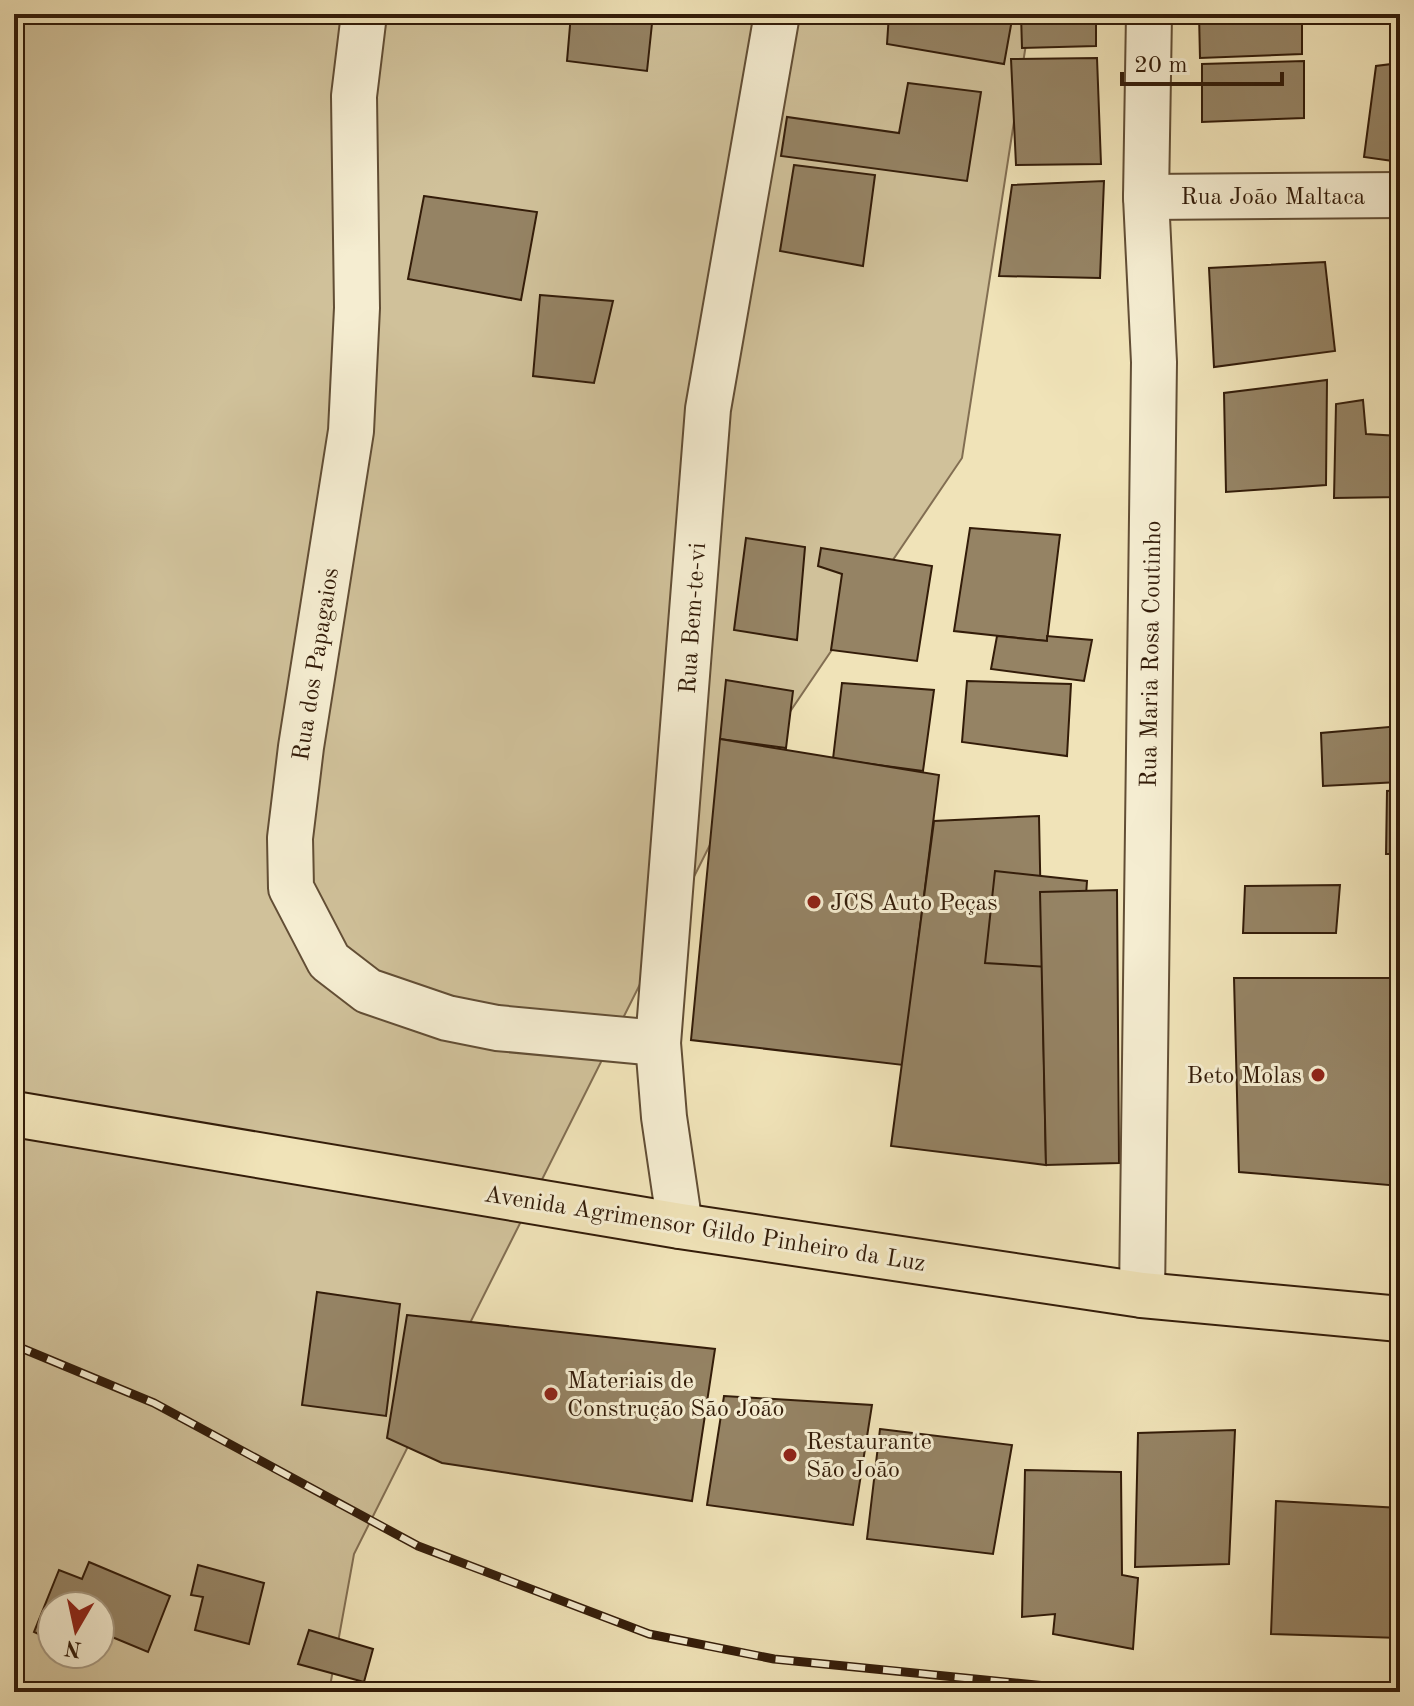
<svg xmlns="http://www.w3.org/2000/svg" width="1414" height="1706" font-family="'Old Standard TT',serif">
	<style>
		.green { fill: #d0c19a; stroke: #826e52; stroke-width: 2; fill-rule: evenodd }
		.building { fill: #958364; stroke: #331c09; stroke-width: 2 }
		.lines { fill: none; stroke-linecap: round; stroke-linejoin: round }
		.minor-casing { stroke: #624e35; stroke-width: 48 }
		.primary-casing { stroke: #331c09; stroke-width: 48 }
		.minor { stroke: #f5edd1; stroke-width: 44 }
		.primary { stroke: #f0e3b8; stroke-width: 44 }
		.rail-casing { stroke: #331c09; stroke-width: 9 }
		.rail { stroke: #f5edd1; stroke-width: 6; stroke-dasharray: 18; stroke-linecap: butt }
		.poi-dot { fill: #8f2418; stroke: #f5edd1; stroke-width: 3 }
		.labels { text-anchor: middle; stroke-width: 6; stroke-linejoin: round; paint-order: stroke }
		.street-label { font-size: 24px; fill: #331c09; stroke: #f5edd1 }
		.poi-label { font-size: 24px; fill: #331c09; stroke: #f5edd1; text-anchor: start }
	</style>
	<rect width="100%" height="100%" fill="#f0e3b8"/>
	<filter id="stains"><feTurbulence type="fractalNoise" baseFrequency=".0025" numOctaves="4"/><feColorMatrix values="0 0 0 0 .2 0 0 0 0 .09 0 0 0 0 .02 0 0 0 .5 -.17"/></filter>
	<radialGradient id="worn" r=".72"><stop offset=".6" stop-color="#630" stop-opacity="0"/><stop offset="1" stop-color="#630" stop-opacity=".3"/></radialGradient>
	<!-- green -->
	<path class="green" d="M14 14H1029L1030 18 962 458 739 787 354 1554 329 1692H14ZM52 1606H100V1654H52Z"/>
	<!-- building -->
	<g class="building">
		<polygon points="442,14 535,14 534,24"/>
		<polygon points="571,14 653,14 647,71 567,61"/>
		<polygon points="889,14 1013,14 1004,64 887,44"/>
		<polygon points="1021,14 1096,14 1096,46 1022,48"/>
		<polygon points="1199,14 1302,14 1302,54 1200,58"/>
		<polygon points="1319,14 1400,14 1400,17 1319,19"/>
		<polygon points="1097,58 1101,164 1016,165 1011,59"/>
		<polygon points="1304,61 1304,118 1202,122 1202,64"/>
		<polygon points="1400,63 1400,162 1364,157 1376,66"/>
		<polygon points="908,83 981,92 967,181 781,156 787,117 899,133"/>
		<polygon points="794,165 875,175 863,266 780,251"/>
		<polygon points="1104,181 1100,278 999,276 1012,185"/>
		<polygon points="424,196 537,212 521,300 408,279"/>
		<polygon points="1325,262 1335,351 1214,367 1209,268"/>
		<polygon points="540,295 613,301 594,383 533,376"/>
		<polygon points="1327,380 1326,485 1226,492 1224,393"/>
		<polygon points="1363,400 1366,434 1400,436 1400,497 1334,498 1336,404"/>
		<polygon points="970,528 1060,535 1047,641 954,631"/>
		<polygon points="746,538 805,547 797,640 734,630"/>
		<polygon points="821,548 932,566 917,661 831,650 842,574 818,566"/>
		<polygon points="1400,614 1400,689 1397,689"/>
		<polygon points="997,636 1047,641 1047,636 1092,640 1084,681 991,669"/>
		<polygon points="726,680 793,691 786,748 720,739"/>
		<polygon points="967,681 1071,684 1067,756 962,742"/>
		<polygon points="842,683 934,690 923,771 833,759"/>
		<polygon points="1400,726 1399,782 1323,786 1321,733"/>
		<polygon points="720,739 939,775 903,1065 691,1040"/>
		<polygon points="1400,790 1400,854 1386,854 1387,791"/>
		<polygon points="1039,816 1046,1165 891,1146 934,821"/>
		<polygon points="995,871 1087,881 1081,969 985,963"/>
		<polygon points="1340,885 1336,933 1243,933 1245,886"/>
		<polygon points="1117,890 1119,1163 1046,1165 1040,892"/>
		<polygon points="1234,978 1400,978 1400,1186 1239,1172"/>
		<polygon points="317,1292 400,1304 386,1416 302,1405"/>
		<polygon points="407,1315 715,1349 692,1501 442,1463 387,1438"/>
		<polygon points="724,1396 872,1405 853,1525 707,1505"/>
		<polygon points="880,1429 1012,1445 993,1554 867,1539"/>
		<polygon points="1235,1430 1229,1564 1135,1567 1138,1433"/>
		<polygon points="1025,1470 1121,1472 1122,1575 1138,1578 1133,1649 1053,1634 1055,1614 1022,1617"/>
		<polygon points="1276,1501 1400,1508 1400,1638 1271,1634"/>
		<polygon points="89,1562 170,1596 148,1652 100,1632 100,1606 52,1606 52,1640 34,1632 59,1570 82,1579"/>
		<polygon points="198,1565 264,1583 249,1644 195,1630 203,1597 191,1595"/>
		<polygon points="309,1630 373,1649 364,1682 298,1664"/>
	</g>
	<g class="lines">
		<defs>
			<g id="minor">
				<polyline points="364,14 354,96 357,308 351,431 301,747 290,838 291,888 329,961 368,991 447,1018 497,1028 658,1043"/>
				<polyline points="1146,197 1400,195"/>
				<polyline points="680,1226 664,1117 658,1043 708,409 777,14"/>
				<polyline points="1142,1295 1154,362 1146,197 1149,14"/>
			</g>
			<polyline id="primary" points="14,1114 680,1226 1142,1295 1400,1319"/>
		</defs>
		<!-- minor casing -->
		<use href="#minor" class="minor-casing"/>
		<!-- primary casing -->
		<use href="#primary" class="primary-casing"/>
		<!-- minor -->
		<use href="#minor" class="minor"/>
		<!-- primary -->
		<use href="#primary" class="primary"/>
		<defs>
			<polyline id="rail" points="14,1345 154,1403 418,1546 649,1634 774,1659 1107,1692"/>
		</defs>
		<!-- rail casing -->
		<use href="#rail" class="rail-casing"/>
		<!-- rail -->
		<use href="#rail" class="rail"/>
	</g>
	<!-- markers -->
	<g class="poi-dot">
		<circle cx="814" cy="902" r="8"/>
		<circle cx="1318" cy="1075" r="8"/>
		<circle cx="551" cy="1394" r="8"/>
		<circle cx="790" cy="1455" r="8"/>
	</g>
	<g class="labels">
		<!-- street labels -->
		<g class="street-label">
			<text x="1273" y="204">Rua João Maltaca</text>
			<text transform="translate(692 618) rotate(-86)" y="8">Rua Bem-te-vi</text>
			<text transform="translate(1150 654) rotate(-89)" y="8">Rua Maria Rosa Coutinho</text>
			<text transform="translate(315 664) rotate(-81)" y="8">Rua dos Papagaios</text>
			<text transform="translate(705 1228) rotate(9)" y="8">Avenida Agrimensor Gildo Pinheiro da Luz</text>
		</g>
		<!-- poi labels -->
		<g class="poi-label">
			<text x="830" y="910">JCS Auto Peças</text>
			<text x="1302" y="1083" text-anchor="end">Beto Molas</text>
			<text x="567" y="1388">Materiais de<tspan x="567" dy="28">Construção São João</tspan></text>
			<text x="806" y="1449">Restaurante<tspan x="806" dy="28">São João</tspan></text>
		</g>
	</g>
	<!-- margin -->
	<rect width="1414" height="1706" fill="none" stroke="#f0e3b8" stroke-width="48"/>
	<rect x="16" y="16" width="1382" height="1674" fill="none" stroke="#331c09" stroke-width="4"/>
	<rect x="24" y="24" width="1366" height="1658" fill="none" stroke="#331c09" stroke-width="2"/>
	<!-- north arrow -->
	<g transform="translate(76 1630) rotate(189)"><circle r="38" fill="#f5edd1" stroke="#a79981" stroke-width="2"/>
	<path d="M0-6L14 30L0 20L-14 30Z" fill="#8f2418"/>
	<text y="-12" font-size="22" font-weight="bold" text-anchor="middle" fill="#331c09">N</text>
	</g>
	<!-- scale -->
	<path d="M1122 72v12h160v-12" fill="none" stroke="#331c09" stroke-width="4"/>
	<text x="1134" y="72" font-size="24" fill="#331c09" stroke="#f5edd1" stroke-width="6" paint-order="stroke">20 m</text>
	<rect width="100%" height="100%" filter="url(#stains)"/>
	<rect width="100%" height="100%" fill="url(#worn)"/>
</svg>
